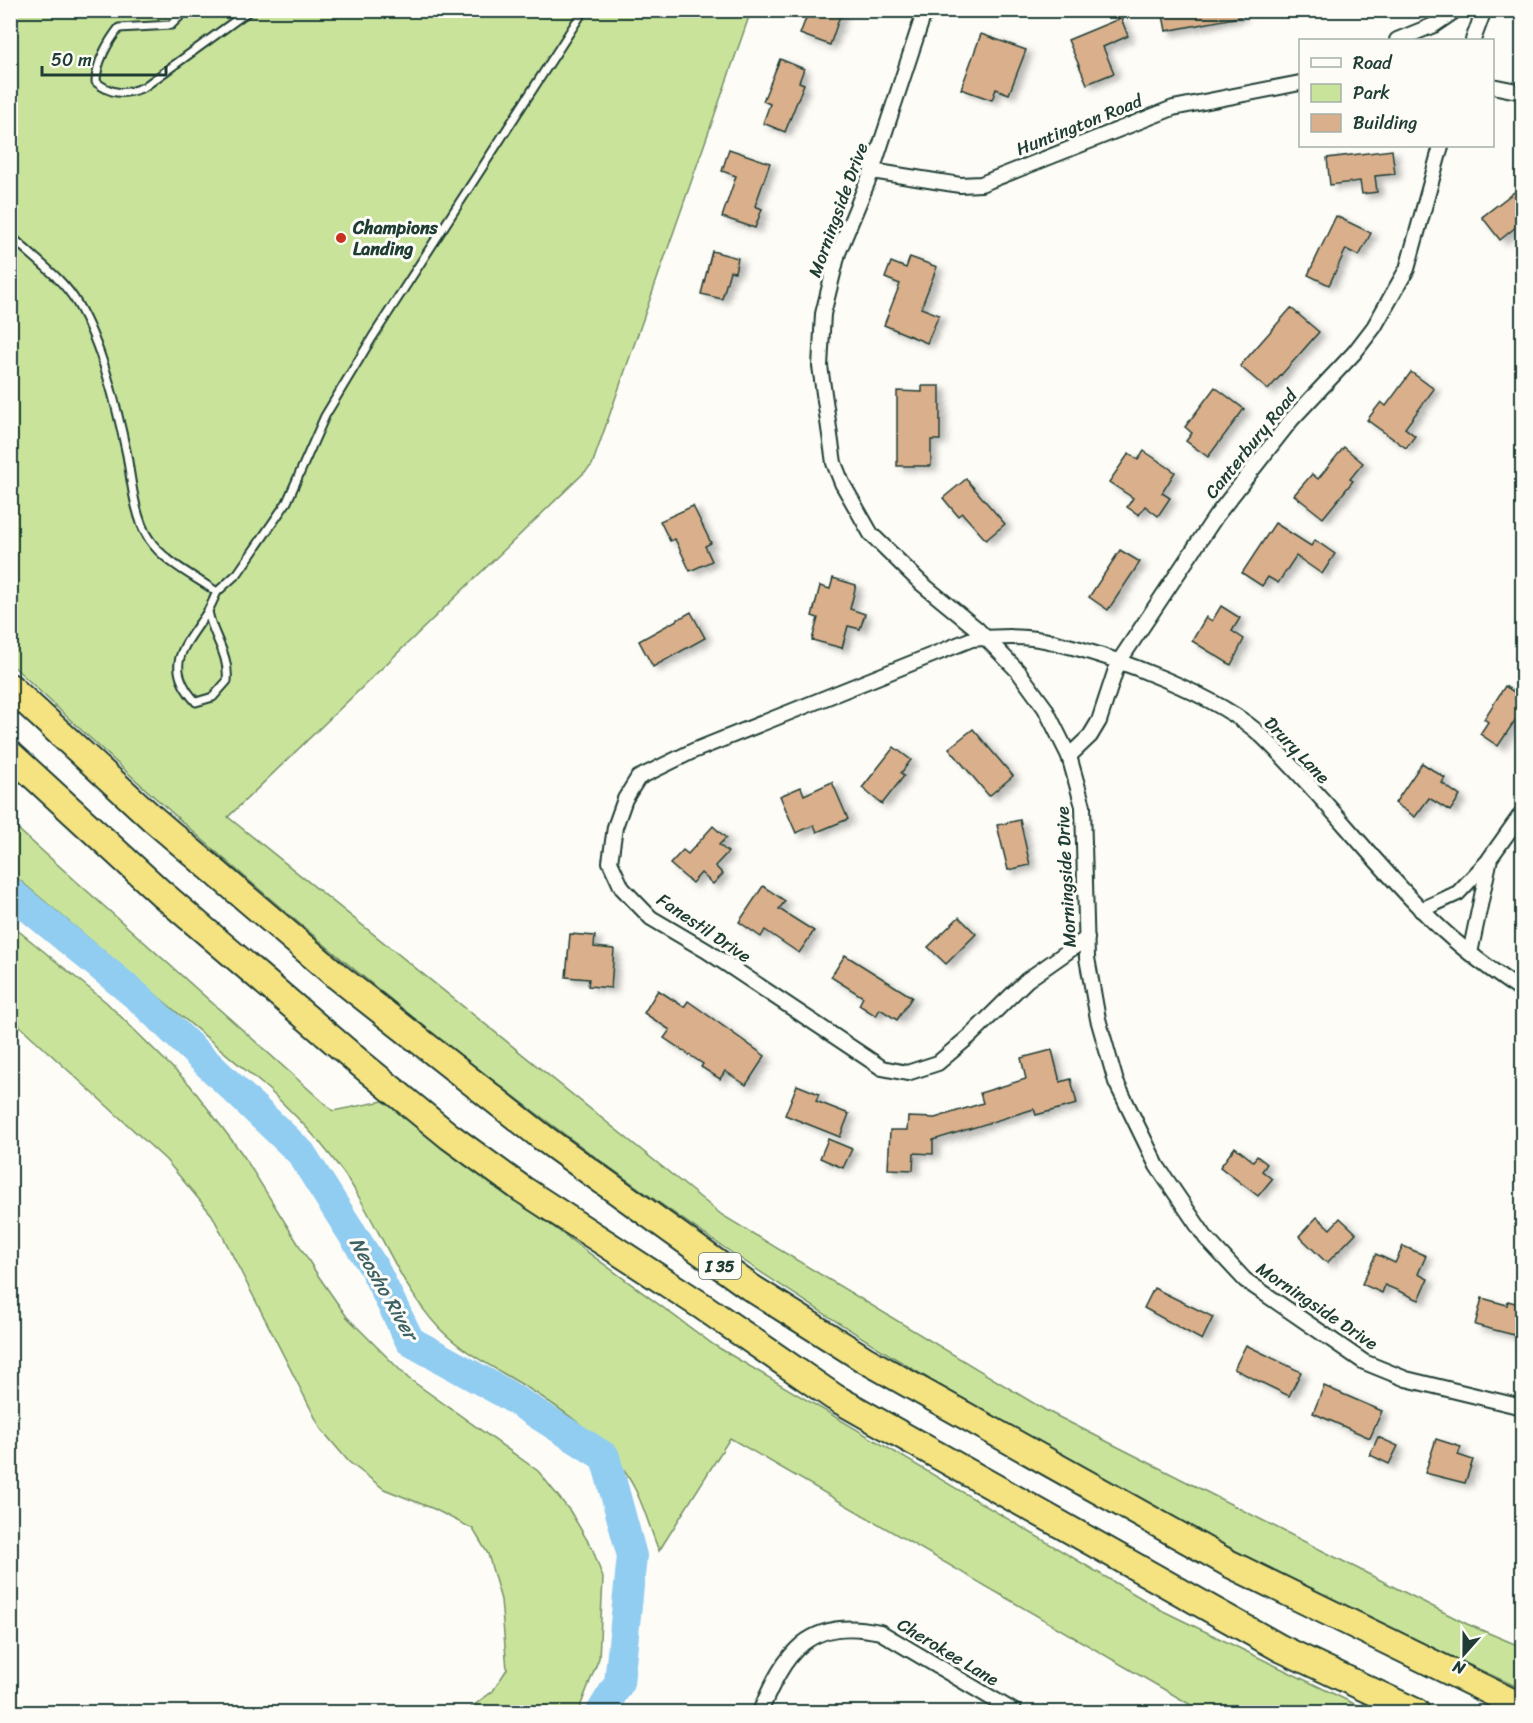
<svg xmlns="http://www.w3.org/2000/svg" width="1533" height="1723" font-family="Sriracha,sans-serif">
	<style>
		.green { fill: #c9e49a; stroke: #749067; stroke-width: 1.5 }
		.lines { fill: none; stroke-linecap: round; stroke-linejoin: round }
		.river { stroke: #91ccf1; stroke-width: 30 }
		.building { fill: #daaf8b; stroke: #1f3d34; stroke-width: 1.5; filter: url(#shadow) }
		.lane-casing { stroke: #1f3d34; stroke-width: 11 }
		.street-casing { stroke: #1f3d34; stroke-width: 18 }
		.highway-casing { stroke: #1f3d34; stroke-width: 30 }
		.lane { stroke: #fdfcf7; stroke-width: 7 }
		.street { stroke: #fdfcf7; stroke-width: 14 }
		.highway { stroke: #f5e382; stroke-width: 26 }
		.poi-dot { fill: #c8321e; stroke: #fdfcf7; stroke-width: 2 }
		.labels { text-anchor: middle; stroke-width: 6; stroke-linejoin: round; paint-order: stroke }
		.shield { fill: #fdfcf7; stroke: #62766e; stroke-width: 1.5 }
		.shield-label { font-size: 16px; font-weight: bold; fill: #1f3d34 }
		.street-label { font-size: 18px; fill: #1f3d34; stroke: #fdfcf7 }
		.poi-label { font-size: 18px; font-weight: bold; fill: #1f3d34; stroke: #fdfcf7; text-anchor: start }
		.water-label { font-size: 20px; font-style: italic; fill: #3c6163; stroke: #fdfcf7 }
	</style>
	<defs>
		<filter id="shadow"><feDropShadow dx="6" dy="4" stdDeviation="3" flood-color="#0004"/></filter>
	</defs>
	<rect width="100%" height="100%" fill="#fdfcf7"/>
	<filter id="ink" filterUnits="userSpaceOnUse"><feTurbulence type="fractalNoise" baseFrequency=".0167" numOctaves="2"/><feDisplacementMap in="SourceGraphic" scale="12" xChannelSelector="R" yChannelSelector="G"/><feConvolveMatrix kernelMatrix="1 2 1 2 8 2 1 2 1" color-interpolation-filters="sRGB"/></filter>
	<g filter="url(#ink)">
		<!-- green -->
		<g class="green">
			<path d="M10 11H751L592 465 228 817 722 1215 1045 1410 1467 1624 1522 1647V1689C1233 1559 955 1407 694 1227 450 1059 225 868 11 664Z"/>
			<path d="M10 822 333 1111 388 1100 461 1159 714 1345 1163 1611 1371 1712H1203L730 1438 659 1551C651 1531 645 1510 636 1491 612 1442 564 1410 518 1382 491 1366 461 1351 439 1328 406 1293 387 1246 363 1204 338 1159 305 1124 268 1089L11 873Z"/>
			<polygon points="10,924 106,1002 190,1085 243,1155 317,1274 347,1317 408,1378 538,1471 570,1511 593,1550 603,1578 599,1658 578,1712 465,1712 493,1691 507,1669 501,1600 488,1554 473,1529 434,1509 384,1489 349,1462 321,1429 212,1215 166,1160 11,1018"/>
		</g>
		<g class="lines">
			<!-- river -->
			<polyline class="river" points="10,892 139,998 301,1153 374,1268 410,1341 504,1393 605,1457 632,1556 619,1683 601,1712"/>
		</g>
		<!-- building -->
		<g class="building">
			<polygon points="809,10 842,10 830,45 800,34"/>
			<polygon points="1162,10 1240,10 1240,17 1166,31"/>
			<polygon points="1121,18 1128,36 1103,47 1114,73 1087,84 1068,40"/>
			<polygon points="981,34 1026,50 1009,94 996,89 992,100 961,89"/>
			<polygon points="780,59 804,69 799,82 804,84 785,132 763,123 770,104 763,101"/>
			<polygon points="729,149 770,163 755,206 762,209 755,228 722,217 736,176 722,171"/>
			<polygon points="1392,150 1395,174 1375,176 1377,192 1362,194 1360,181 1330,185 1327,158"/>
			<polygon points="1522,186 1522,222 1500,240 1482,217"/>
			<polygon points="1336,216 1371,233 1359,256 1346,249 1329,285 1308,275"/>
			<polygon points="712,251 738,258 735,272 730,271 722,299 701,294"/>
			<polygon points="910,257 937,267 921,308 939,315 927,343 884,325 900,284 885,278 891,262 906,268"/>
			<polygon points="1291,308 1319,332 1268,390 1240,366"/>
			<polygon points="1411,372 1434,389 1405,428 1415,436 1406,448 1367,420 1381,402 1386,406"/>
			<polygon points="922,386 940,386 940,440 931,440 931,466 897,466 897,391 922,392"/>
			<polygon points="1215,387 1244,409 1208,457 1186,441 1192,433 1185,427"/>
			<polygon points="1344,447 1363,463 1350,479 1353,481 1323,518 1294,495 1312,474 1318,479"/>
			<polygon points="1144,451 1175,472 1162,493 1170,498 1158,516 1145,506 1139,515 1127,507 1133,498 1109,482 1129,453 1138,460"/>
			<polygon points="966,479 1005,524 986,540 962,513 958,516 943,498"/>
			<polygon points="693,506 711,543 705,546 712,561 690,571 675,539 670,541 660,521"/>
			<polygon points="1275,523 1311,546 1315,540 1335,554 1322,574 1296,556 1278,583 1268,577 1262,586 1242,573"/>
			<polygon points="1120,550 1140,562 1108,610 1089,597"/>
			<polygon points="833,578 856,585 850,609 865,614 860,629 848,626 842,648 812,640 818,618 812,616 820,586 830,589"/>
			<polygon points="1221,606 1240,618 1232,631 1244,639 1231,665 1192,641 1206,617 1212,621"/>
			<polygon points="691,612 705,638 653,667 639,641"/>
			<polygon points="1505,686 1522,697 1522,710 1498,746 1480,734 1488,722 1484,719"/>
			<polygon points="973,729 1013,776 989,796 949,748"/>
			<polygon points="894,747 911,760 901,773 904,776 882,804 862,788"/>
			<polygon points="1422,763 1445,778 1442,783 1460,796 1450,811 1429,798 1415,817 1395,803"/>
			<polygon points="832,782 848,819 817,832 814,825 796,833 780,796 801,787 804,795"/>
			<polygon points="1020,820 1030,865 1008,870 997,825"/>
			<polygon points="713,826 726,838 719,845 728,852 715,866 723,874 713,884 701,873 692,883 670,864 683,850 688,854"/>
			<polygon points="763,886 785,901 779,909 814,931 799,953 765,930 761,937 739,922"/>
			<polygon points="959,917 976,934 946,964 928,947"/>
			<polygon points="570,934 595,936 594,947 614,949 611,988 588,986 589,979 566,977"/>
			<polygon points="845,955 912,997 897,1020 880,1009 876,1016 859,1005 863,997 831,977"/>
			<polygon points="658,990 684,1007 688,1001 765,1056 746,1085 725,1071 720,1079 701,1067 703,1064 664,1038 670,1030 644,1013"/>
			<polygon points="1052,1050 1060,1082 1071,1079 1077,1104 1036,1115 1034,1109 933,1140 933,1154 914,1153 913,1170 888,1169 890,1130 907,1130 908,1117 935,1118 983,1103 980,1093 1026,1079 1021,1058"/>
			<polygon points="797,1085 819,1094 816,1101 849,1114 840,1137 785,1115"/>
			<polygon points="828,1139 852,1149 843,1168 820,1158"/>
			<polygon points="1235,1147 1253,1161 1257,1156 1267,1164 1262,1171 1272,1179 1258,1196 1220,1167"/>
			<polygon points="1317,1217 1330,1229 1340,1218 1356,1233 1327,1263 1299,1236"/>
			<polygon points="1403,1246 1426,1256 1418,1274 1428,1279 1419,1300 1385,1285 1382,1293 1362,1284 1376,1254 1395,1263"/>
			<polygon points="1154,1288 1213,1317 1202,1340 1144,1308"/>
			<polygon points="1482,1298 1507,1305 1508,1301 1522,1305 1522,1337 1475,1325"/>
			<polygon points="1246,1345 1301,1372 1289,1396 1234,1369"/>
			<polygon points="1324,1386 1382,1411 1370,1438 1313,1413"/>
			<polygon points="1378,1437 1398,1446 1389,1464 1370,1455"/>
			<polygon points="1436,1439 1461,1447 1458,1455 1473,1460 1465,1483 1425,1473"/>
		</g>
		<g class="lines">
			<defs>
				<g id="lane">
					<path d="M180 10V16L171 25 119 28C108 42 96 63 96 82 112 95 125 95 144 87L250 10"/>
					<path d="M10 235C33 258 61 276 77 303 102 345 117 408 127 455 131 479 135 519 149 539 164 562 194 576 217 592 213 600 210 609 204 617 182 649 164 667 196 702L213 697 227 681C230 654 212 636 208 611"/>
					<polyline points="217,592 238,573 287,502 325,416 372,338 584,10"/>
				</g>
				<g id="street">
					<polyline points="925,10 872,171 838,253 823,314 820,366 834,463 842,483 871,534 921,583 977,629 1018,671 1045,708 1069,756 1083,806 1087,958 1098,1019 1116,1082 1157,1166 1206,1238 1245,1280 1364,1362 1406,1379 1522,1407"/>
					<polyline points="1397,40 1434,25 1456,10"/>
					<polyline points="1473,40 1484,10"/>
					<polyline points="1492,86 1522,92"/>
					<polyline points="872,171 960,185 981,184 1173,108 1300,83"/>
					<polyline points="1069,756 1090,736 1099,721 1118,663 1216,516 1292,419 1354,353 1374,327 1407,269 1441,146"/>
					<polyline points="1421,910 1458,893 1489,860"/>
					<path d="M1087 938 1027 980 971 1035 938 1063 907 1073 882 1068 707 951 651 918 622 888 610 862 615 827 625 799 638 778 693 751 972 639C999 637 1026 635 1053 642 1113 656 1219 695 1263 737 1319 791 1366 853 1420 908 1450 940 1486 967 1522 991"/>
					<polyline points="1470,953 1490,858 1522,813"/>
					<path d="M760 1712C785 1653 808 1616 880 1632L1015 1712"/>
				</g>
				<g id="highway">
					<polyline points="10,687 152,818 337,976 542,1137 750,1287 864,1359 1230,1564 1522,1707"/>
					<polyline points="10,754 161,893 361,1064 449,1136 522,1189 702,1306 834,1397 1280,1648 1416,1712"/>
				</g>
			</defs>
			<!-- lane casing -->
			<use href="#lane" class="lane-casing"/>
			<!-- street casing -->
			<use href="#street" class="street-casing"/>
			<!-- highway casing -->
			<use href="#highway" class="highway-casing"/>
			<!-- lane -->
			<use href="#lane" class="lane"/>
			<!-- street -->
			<use href="#street" class="street"/>
			<!-- highway -->
			<use href="#highway" class="highway"/>
		</g>
	</g>
	<!-- markers -->
	<circle class="poi-dot" cx="341" cy="238" r="6"/>
	<g class="labels">
		<!-- shield labels -->
		<rect class="shield" x="699" y="1253" width="42" height="26" rx="4.5"/>
		<g class="shield-label">
			<text x="720" y="1272">I 35</text>
		</g>
		<!-- street labels -->
		<g class="street-label">
			<text transform="translate(1079 125) rotate(-22)" y="6">Huntington Road</text>
			<text transform="translate(838 210) rotate(-70)" y="6">Morningside Drive</text>
			<text transform="translate(1251 444) rotate(-51)" y="6">Canterbury Road</text>
			<text transform="translate(1297 750) rotate(46)" y="6">Drury Lane</text>
			<text transform="translate(1066 877) rotate(-93)" y="6">Morningside Drive</text>
			<text transform="translate(704 928) rotate(34)" y="6">Fanestil Drive</text>
			<text transform="translate(1317 1306) rotate(34)" y="6">Morningside Drive</text>
			<text transform="translate(948 1652) rotate(31)" y="6">Cherokee Lane</text>
		</g>
		<!-- poi labels -->
		<g class="poi-label">
			<text x="353" y="234">Champions<tspan x="353" dy="21">Landing</tspan></text>
		</g>
		<!-- water labels -->
		<g class="water-label">
			<text transform="translate(384 1288) rotate(60)" y="7">Neosho River</text>
		</g>
	</g>
	<!-- margin -->
	<rect width="1533" height="1723" fill="none" stroke="#fdfcf7" stroke-width="36"/>
	<rect x="18" y="18" width="1497" height="1687" fill="none" stroke="#1f3d34" stroke-width="2" filter="url(#ink)"/>
	<!-- legend -->
	<rect x="1299" y="39" width="195" height="108" fill="#fdfcf7" stroke="#a4b0a9" stroke-width="1.5"/>
	<rect x="1311" y="58" width="30" height="9" fill="#fdfcf7" stroke="#a4b0a9" stroke-width="1.5"/>
	<text x="1353" y="69" font-size="18" fill="#1f3d34">Road</text>
	<rect x="1311" y="84" width="30" height="18" fill="#c9e49a" stroke="#a4b0a9" stroke-width="1.5"/>
	<text x="1353" y="99" font-size="18" fill="#1f3d34">Park</text>
	<rect x="1311" y="114" width="30" height="18" fill="#daaf8b" stroke="#a4b0a9" stroke-width="1.5"/>
	<text x="1353" y="129" font-size="18" fill="#1f3d34">Building</text>
	<!-- north arrow -->
	<g transform="translate(1464 1654) rotate(201)" stroke="#fdfcf7" stroke-width="4.5" paint-order="stroke">
	<path d="M0-4.5L10 22L0 15L-10 22Z" fill="#1f3d34"/>
	<text y="-9" font-size="16" font-weight="bold" text-anchor="middle" fill="#1f3d34">N</text>
	</g>
	<!-- scale -->
	<path d="M42 66v9h124v-9" fill="none" stroke="#1f3d34" stroke-width="3"/>
	<text x="51" y="66" font-size="18" fill="#1f3d34" stroke="#fdfcf7" stroke-width="4.5" paint-order="stroke">50 m</text>
</svg>
